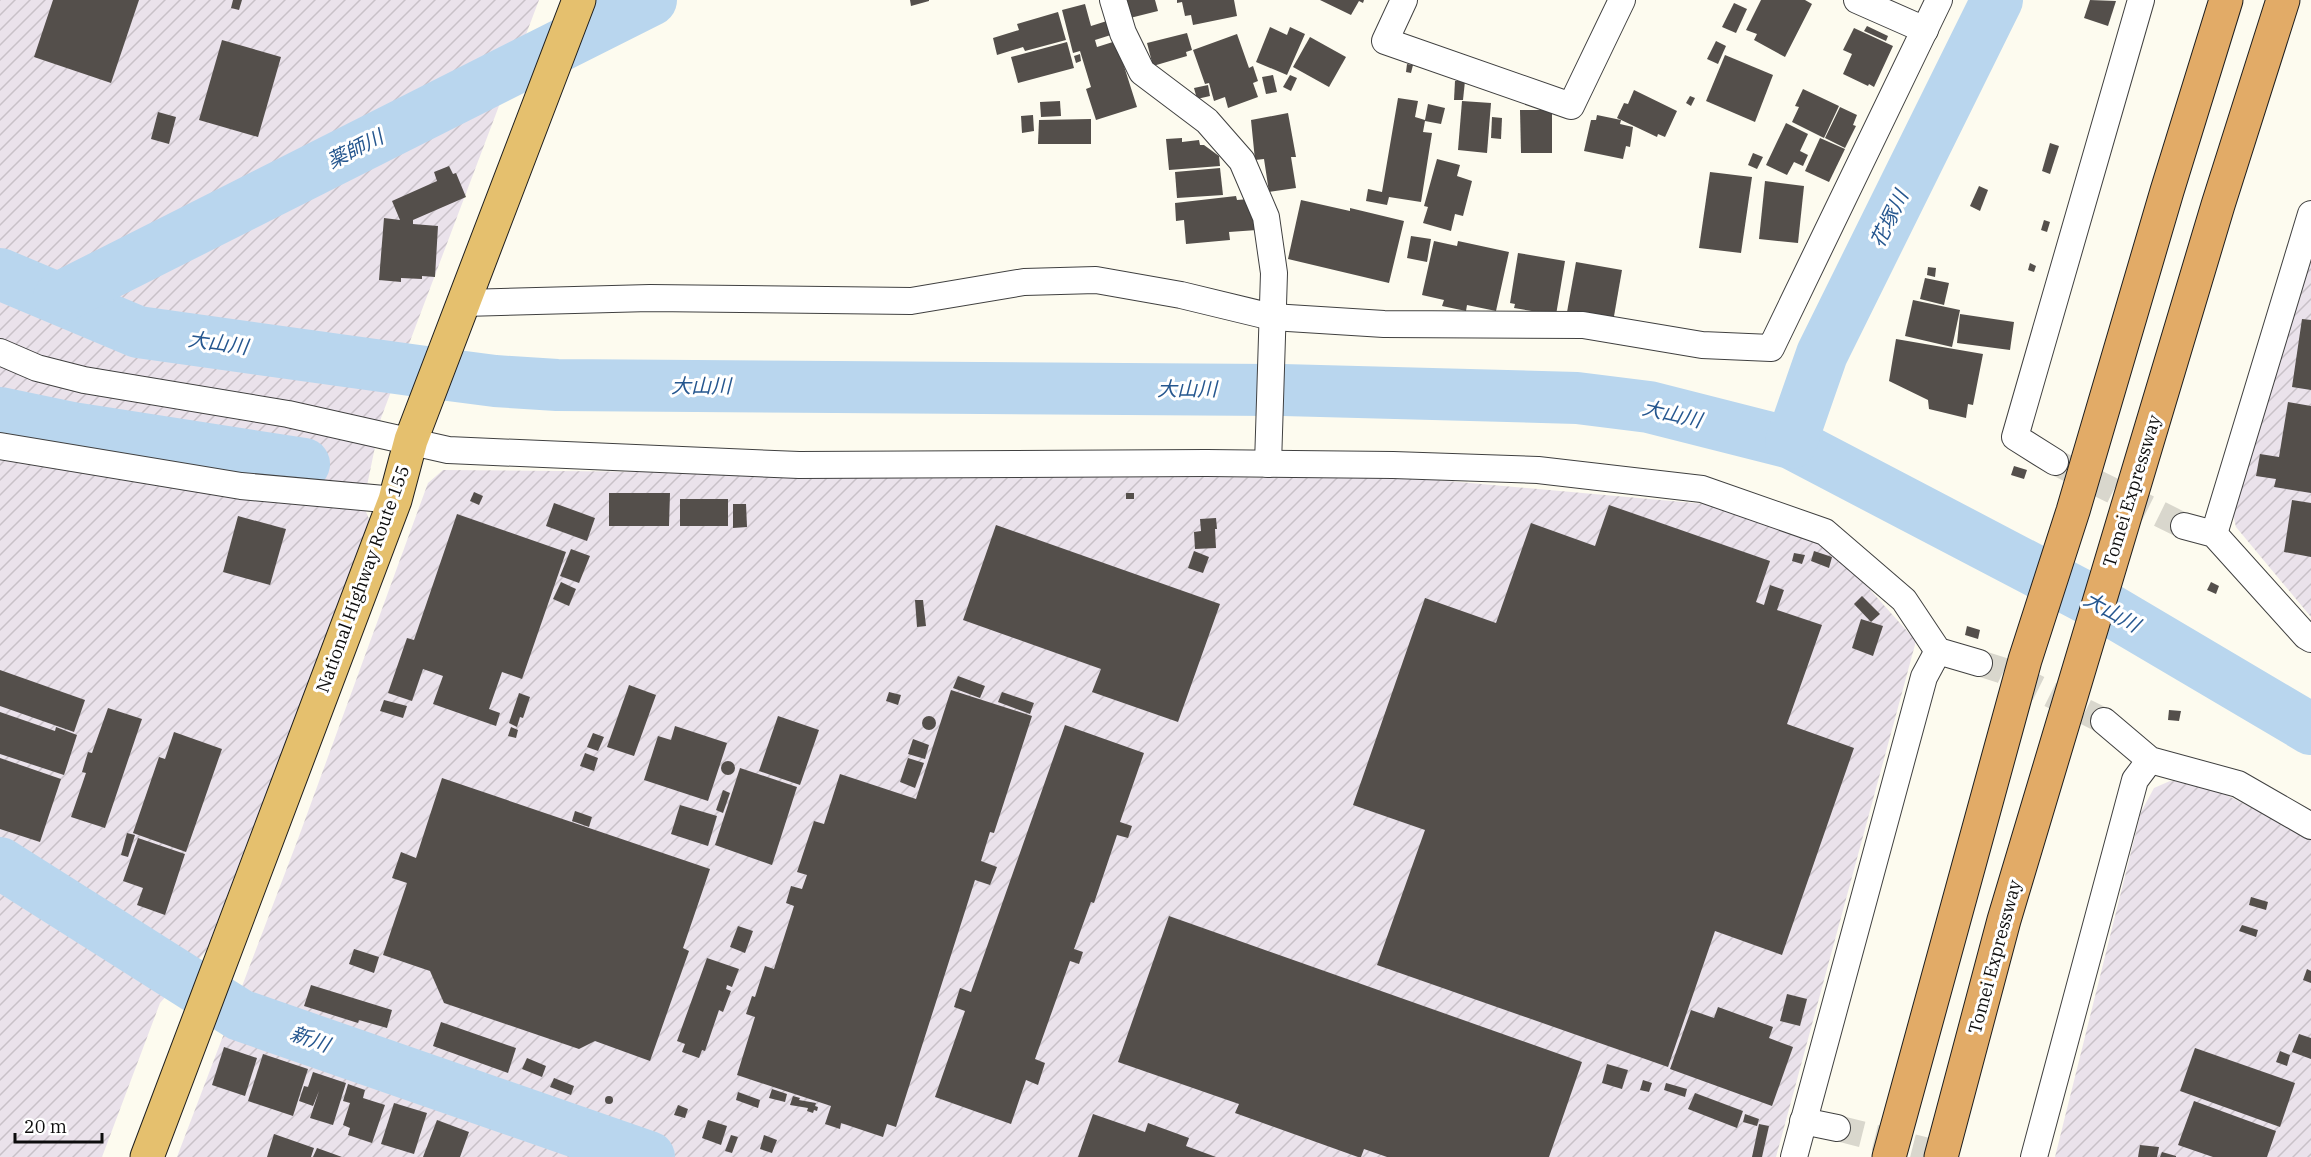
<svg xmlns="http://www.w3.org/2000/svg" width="2311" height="1157" font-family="'IBM Plex Serif','Noto Sans JP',serif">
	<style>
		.industrial { fill: url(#industrial-furrows) }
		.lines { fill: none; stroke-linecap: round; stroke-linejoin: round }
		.river { stroke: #b9d6ee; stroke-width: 52 }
		.building { fill: #544f4b }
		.minor-tunnel { stroke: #d9d7cd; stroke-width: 26; stroke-dasharray: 26 13; stroke-linecap: butt }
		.minor-casing { stroke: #404040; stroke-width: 28 }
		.trunk-casing { stroke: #1e1e1e; stroke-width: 35 }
		.motorway-casing { stroke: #1e1e1e; stroke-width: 35 }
		.minor { stroke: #fff; stroke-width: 26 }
		.trunk { stroke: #e5c06e; stroke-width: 33 }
		.motorway { stroke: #e2ab67; stroke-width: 33 }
		.labels { text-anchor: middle; stroke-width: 6; stroke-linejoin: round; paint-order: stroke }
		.street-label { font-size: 18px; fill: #0d0d0d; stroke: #fff }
		.water-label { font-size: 20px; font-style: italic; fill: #26578f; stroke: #fff }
	</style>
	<defs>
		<pattern id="industrial-furrows" width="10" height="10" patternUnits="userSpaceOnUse" patternTransform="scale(1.5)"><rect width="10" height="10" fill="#eae2eb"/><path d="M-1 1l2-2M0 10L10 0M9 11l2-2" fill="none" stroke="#c8c1c8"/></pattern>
	</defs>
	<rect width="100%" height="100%" fill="#fdfbef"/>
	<!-- industrial -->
	<g class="industrial">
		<polygon points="0,0 539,0 381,418 363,505 370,521 206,951 160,1003 102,1157 0,1157"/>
		<polygon points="2311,251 2311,617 2236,527 2231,506"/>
		<polygon points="443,470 1318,478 1392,476 1705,504 1818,541 1855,573 1916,641 1776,1157 177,1157 298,839 428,483"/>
		<polygon points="2170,781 2200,782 2311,837 2311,1157 2055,1157 2141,812 2154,788"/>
	</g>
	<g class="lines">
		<!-- river -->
		<g class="river">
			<polyline points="0,274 138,332 418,371 495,381 557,385 1283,390 1577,398 1649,407 1791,443 2108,609 2311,729"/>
			<polyline points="59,298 651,0"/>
			<polyline points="0,413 72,428 304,464"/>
			<polyline points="1791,443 1822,354 1997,0"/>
			<polyline points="0,863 240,1015 649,1157"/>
		</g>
	</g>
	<!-- building -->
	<g class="building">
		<polygon points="53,0 139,0 111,83 34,57"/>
		<polygon points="233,0 242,0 239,10 231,8"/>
		<polygon points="910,0 929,0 929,1 911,6"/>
		<polygon points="1126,0 1155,0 1158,11 1130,18"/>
		<polygon points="1177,0 1234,0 1237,16 1193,25 1191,15 1185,16 1182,2 1177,3"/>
		<polygon points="1320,0 1364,0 1363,3 1359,1 1351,15"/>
		<polygon points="1761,0 1805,0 1812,4 1785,57 1754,40 1757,34 1746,30"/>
		<polygon points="2090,0 2116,1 2108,26 2084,18"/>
		<polygon points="1734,3 1747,9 1736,33 1722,27"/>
		<polygon points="1085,4 1091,26 1110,20 1114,34 1095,40 1097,47 1116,41 1137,107 1096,120 1086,89 1091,87 1080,51 1073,53 1062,10"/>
		<polygon points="1058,12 1066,40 1025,51 1023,47 997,55 993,38 1019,30 1017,24"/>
		<polygon points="1867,26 1888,36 1886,41 1864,31"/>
		<polygon points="1270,27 1287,35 1290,27 1305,34 1287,75 1256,62"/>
		<polygon points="1854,28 1893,46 1874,87 1869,84 1868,86 1843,74 1852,54 1843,50"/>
		<polygon points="1187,33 1192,50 1186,52 1187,56 1153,66 1147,43"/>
		<polygon points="1237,34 1249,68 1253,66 1258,81 1253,83 1258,97 1228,108 1225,97 1214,101 1209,83 1205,84 1193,50"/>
		<polygon points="1310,37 1346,57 1329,87 1293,67"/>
		<polygon points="222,40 281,57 258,137 199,120"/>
		<polygon points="1716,41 1726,46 1718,64 1707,59"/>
		<polygon points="1067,42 1074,68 1018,83 1011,57"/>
		<polygon points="1080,54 1081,61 1076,63 1074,56"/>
		<polygon points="1725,55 1773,75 1755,122 1706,101"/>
		<polygon points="1407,64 1413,65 1411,73 1406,72"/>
		<polygon points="1273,75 1277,92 1266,94 1262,77"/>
		<polygon points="1290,75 1297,78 1291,91 1283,87"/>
		<polygon points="1455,81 1465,81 1463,100 1454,100"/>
		<polygon points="1208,85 1210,96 1197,99 1194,88"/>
		<polygon points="1803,89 1839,106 1824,138 1792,122 1799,107 1795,106"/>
		<polygon points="1634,90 1677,111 1665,137 1658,134 1657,137 1617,118 1624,103 1628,104"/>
		<polygon points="1690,96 1695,98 1691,106 1686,103"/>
		<polygon points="1398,98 1418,101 1415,117 1425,120 1428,104 1445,108 1441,124 1425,121 1423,132 1432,133 1421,202 1389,197 1387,205 1366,201 1368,189 1382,192"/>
		<polygon points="1060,101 1061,116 1041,117 1040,102"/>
		<polygon points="1462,101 1491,103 1487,153 1458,150"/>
		<polygon points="1840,107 1857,115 1853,125 1856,126 1845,148 1825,138"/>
		<polygon points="1520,110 1552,110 1552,153 1521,153"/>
		<polygon points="158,112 176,117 169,144 151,139"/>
		<polygon points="1288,113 1296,157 1291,157 1296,188 1269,192 1264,159 1255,160 1251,120"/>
		<polygon points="1033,115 1034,131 1022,133 1021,116"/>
		<polygon points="1597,115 1621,120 1620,124 1633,127 1630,147 1626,146 1623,159 1584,151 1591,120 1596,120"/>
		<polygon points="1492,117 1502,118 1501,139 1491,138"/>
		<polygon points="1091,119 1091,144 1038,144 1039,120"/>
		<polygon points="1786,123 1808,134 1800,151 1808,155 1803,166 1794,162 1787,175 1766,165"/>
		<polygon points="1182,138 1182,142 1199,140 1200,145 1204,145 1219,156 1220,166 1169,170 1166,139"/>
		<polygon points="1820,138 1845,149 1829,182 1805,171"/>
		<polygon points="2050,143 2059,146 2050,174 2042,171"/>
		<polygon points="1753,153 1763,157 1757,169 1748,165"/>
		<polygon points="1437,159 1460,165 1457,176 1472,181 1463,216 1455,214 1451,231 1423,223 1428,207 1424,206"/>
		<polygon points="449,166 453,174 456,173 466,197 413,220 413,224 438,226 435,277 422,276 422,279 401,278 401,282 379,280 384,218 400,220 392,201 437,181 434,172"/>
		<polygon points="1220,168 1223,195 1177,198 1175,172"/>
		<polygon points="1710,172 1752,177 1741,253 1699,248"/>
		<polygon points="1765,181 1804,186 1798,243 1759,239"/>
		<polygon points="1979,186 1988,190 1980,211 1970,206"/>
		<polygon points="1236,196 1237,200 1249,199 1257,230 1229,232 1230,240 1186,244 1184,220 1176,221 1175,203"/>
		<polygon points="1301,200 1350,211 1350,208 1404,221 1389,283 1288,259"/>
		<polygon points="2044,220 2050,222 2047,232 2041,230"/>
		<polygon points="1411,236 1431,239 1427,262 1407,258"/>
		<polygon points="1434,241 1457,246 1458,241 1509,252 1496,311 1467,305 1466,311 1442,306 1444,300 1422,295"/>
		<polygon points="1518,253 1565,261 1556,315 1514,308 1515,304 1510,303"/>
		<polygon points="1576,262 1622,270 1613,322 1567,312"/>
		<polygon points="2030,263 2036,266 2034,272 2028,270"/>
		<polygon points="1928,267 1936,268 1935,277 1927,275"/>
		<polygon points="1925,278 1949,283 1944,305 1920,299"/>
		<polygon points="1913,300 1960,310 1952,347 1905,336"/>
		<polygon points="1960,314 2014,322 2010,350 1957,343"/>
		<polygon points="2302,319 2311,320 2311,390 2292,387"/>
		<polygon points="1896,339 1983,354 1973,405 1968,404 1966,418 1929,409 1928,400 1889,381"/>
		<polygon points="2288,402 2311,406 2311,493 2274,487 2276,479 2256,476 2260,454 2279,457"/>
		<polygon points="2014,466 2027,470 2024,479 2011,475"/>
		<polygon points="474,492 483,496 479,505 470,501"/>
		<polygon points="609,493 670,493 669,526 609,526"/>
		<rect x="1126" y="493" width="8" height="6"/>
		<rect x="680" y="499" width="48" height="27"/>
		<polygon points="2292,500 2311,503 2311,557 2284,552"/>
		<polygon points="554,503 595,518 587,541 546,526"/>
		<polygon points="733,504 746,504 747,527 733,528"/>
		<polygon points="1609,505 1770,561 1756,602 1764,605 1770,585 1784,590 1777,610 1822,625 1787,724 1854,748 1782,955 1715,931 1668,1067 1377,965 1425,830 1353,805 1425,598 1496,623 1531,523 1595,546"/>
		<polygon points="457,514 566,552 522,679 502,672 489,709 500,713 496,726 433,704 443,676 423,669 412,701 388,693 407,638 414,640"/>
		<polygon points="238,516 286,529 270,585 223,572"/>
		<polygon points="1216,518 1217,529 1215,529 1216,548 1195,549 1194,532 1201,531 1200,519"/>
		<polygon points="996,525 1220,604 1178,722 1092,692 1101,669 963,620"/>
		<polygon points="571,549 590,556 579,583 560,576"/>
		<polygon points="1194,551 1209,557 1203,573 1188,568"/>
		<polygon points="1814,551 1832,557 1829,568 1811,561"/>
		<polygon points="1794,553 1805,555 1802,564 1792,561"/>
		<polygon points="561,582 576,589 569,606 553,599"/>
		<polygon points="2211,582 2219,586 2216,594 2207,590"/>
		<polygon points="1862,596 1880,614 1871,622 1854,604"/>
		<polygon points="915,600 923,600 926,626 917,627"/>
		<polygon points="1861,619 1883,626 1873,656 1852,648"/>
		<polygon points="1967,626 1980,630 1978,639 1965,635"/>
		<polygon points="0,670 85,700 74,732 0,706"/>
		<polygon points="958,676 985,686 980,698 953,688"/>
		<polygon points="629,685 656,695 634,756 607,747"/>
		<polygon points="951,690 1032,716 994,833 990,832 981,861 997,867 990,885 975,880 896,1127 887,1124 883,1137 841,1123 840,1129 825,1124 831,1106 737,1075 755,1017 746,1014 752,996 755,997 765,966 774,969 794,906 786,903 791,886 802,889 807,875 797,872 814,821 824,824 840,774 916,799"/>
		<polygon points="889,692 901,695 898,705 886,701"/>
		<polygon points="1002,692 1034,703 1030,714 998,702"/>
		<polygon points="519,693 530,697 523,718 520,717 517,727 509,723"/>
		<polygon points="384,700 407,706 403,718 380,711"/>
		<polygon points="108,708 142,719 105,828 71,817 86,773 82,772 88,752 92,753"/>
		<polygon points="2169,710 2181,711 2179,721 2168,720"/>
		<polygon points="0,712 55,731 56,727 77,735 64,775 0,754"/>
		<circle cx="929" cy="723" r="7"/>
		<polygon points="778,716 819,730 800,785 759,771"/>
		<polygon points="1065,725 1144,753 1120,822 1132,826 1128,838 1117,835 1094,903 1091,902 1074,949 1083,952 1079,964 1070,961 1035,1059 1045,1063 1038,1085 1026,1080 1011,1124 935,1097 965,1011 954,1007 960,988 971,992"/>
		<polygon points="675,726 727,743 708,801 644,780 658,736 671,740"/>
		<polygon points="511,727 518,730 516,738 508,736"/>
		<polygon points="174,732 222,749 186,852 133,833 159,757 165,759"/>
		<polygon points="593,733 604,737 598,751 587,747"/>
		<polygon points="913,739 929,745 925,759 908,754"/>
		<polygon points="585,753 598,758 594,771 580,766"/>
		<polygon points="0,758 61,779 40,842 0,829"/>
		<polygon points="908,758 924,763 915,788 900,782"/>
		<circle cx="728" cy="768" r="7"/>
		<polygon points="740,768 797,787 772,865 715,845"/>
		<polygon points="442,778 710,869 683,948 689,951 650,1061 595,1041 579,1049 444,1003 430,971 383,955 407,883 392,878 401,852 416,858"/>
		<polygon points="723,790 730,793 723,813 716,810"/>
		<polygon points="680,805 717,816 708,846 671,834"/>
		<polygon points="575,811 592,817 589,827 572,821"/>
		<polygon points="127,833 135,835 128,857 121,855"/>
		<polygon points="138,838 185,854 165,915 137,905 143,888 123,881"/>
		<polygon points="2251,897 2268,902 2266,910 2249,905"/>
		<polygon points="1169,916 1582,1062 1549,1157 1387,1157 1364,1149 1361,1157 1358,1157 1235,1113 1239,1104 1118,1062"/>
		<polygon points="2242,925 2258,930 2256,937 2239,931"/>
		<polygon points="738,926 753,931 745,953 730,947"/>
		<polygon points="354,949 379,957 374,973 349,964"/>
		<polygon points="707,958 739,969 732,987 727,985 726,989 731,991 723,1012 719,1010 705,1051 702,1050 699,1058 682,1052 685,1044 677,1041"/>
		<polygon points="2307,969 2311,971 2311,983 2303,980"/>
		<polygon points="311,985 392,1010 387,1028 359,1020 358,1023 304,1006"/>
		<polygon points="1787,994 1807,999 1800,1026 1780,1021"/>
		<polygon points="1718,1007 1773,1027 1769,1038 1793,1047 1772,1106 1670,1069 1691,1010 1714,1018"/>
		<polygon points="441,1022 516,1048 508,1073 433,1046"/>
		<polygon points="2299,1034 2311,1038 2311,1059 2292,1052"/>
		<polygon points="224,1047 257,1058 245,1096 212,1085"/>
		<polygon points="2195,1048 2295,1083 2280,1127 2180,1091"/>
		<polygon points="2280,1051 2290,1055 2287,1066 2276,1062"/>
		<polygon points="263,1054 308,1069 293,1116 248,1101"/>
		<polygon points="527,1058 546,1066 542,1077 522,1069"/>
		<polygon points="1607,1064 1628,1070 1622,1089 1602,1083"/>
		<polygon points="313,1072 346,1083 333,1125 310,1118 319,1091 313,1106 299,1101 304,1086 308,1087"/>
		<polygon points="554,1078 574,1086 571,1095 550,1087"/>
		<polygon points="1643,1080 1652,1083 1649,1092 1640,1090"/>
		<polygon points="1666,1083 1687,1089 1685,1097 1664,1090"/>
		<polygon points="348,1084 365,1090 363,1098 385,1105 372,1143 348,1135 350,1128 343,1125 350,1103 343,1101"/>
		<polygon points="772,1089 787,1094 785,1102 769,1098"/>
		<polygon points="738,1092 760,1100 758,1108 736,1100"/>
		<polygon points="1695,1093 1743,1111 1737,1128 1688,1109"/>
		<circle cx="609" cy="1100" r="4"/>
		<polygon points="793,1096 800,1098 799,1100 816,1103 815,1106 818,1107 817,1111 814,1110 813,1113 807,1111 808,1108 790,1105"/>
		<polygon points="2194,1101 2276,1131 2267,1157 2213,1157 2178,1145"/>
		<polygon points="394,1103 427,1113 414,1154 381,1144"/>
		<polygon points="678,1105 688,1109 685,1118 674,1115"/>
		<polygon points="1093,1114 1145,1132 1148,1123 1189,1138 1186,1146 1216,1157 1078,1157"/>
		<polygon points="1745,1114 1759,1119 1757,1126 1743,1122"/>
		<polygon points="437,1120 469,1132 460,1157 423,1157"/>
		<polygon points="708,1120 727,1126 721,1145 702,1138"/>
		<polygon points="1759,1124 1769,1126 1762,1157 1752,1157"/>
		<polygon points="274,1134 314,1148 311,1157 267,1157"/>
		<polygon points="731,1135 738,1137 732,1153 725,1151"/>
		<polygon points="764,1135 777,1140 772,1153 760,1149"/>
		<polygon points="2140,1145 2159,1147 2157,1157 2138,1157"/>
		<polygon points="317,1148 342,1157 313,1157"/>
		<polygon points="2162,1152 2176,1156 2176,1157 2160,1157"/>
	</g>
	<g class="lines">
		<!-- minor-tunnel -->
		<g class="minor-tunnel">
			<polyline points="2055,462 2184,526"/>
			<polyline points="1979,663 2001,670 2104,721"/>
			<polyline points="1837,1128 1952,1157"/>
		</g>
		<defs>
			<g id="minor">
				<polyline points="1113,0 1123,33 1142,72 1207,121 1242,161 1266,217 1274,273 1268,464"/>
				<polyline points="1404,0 1385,41 1571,106 1622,0"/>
				<polyline points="1857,0 1925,30"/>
				<polyline points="464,303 650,298 911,301 1024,282 1096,280 1181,295 1272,317 1384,324 1583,325 1702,345 1771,348 1939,0"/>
				<polyline points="0,352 37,368 84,380 288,414 448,450 799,465 1207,463 1393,465 1538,470 1702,489 1825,532 1904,600 1938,651 1979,663"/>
				<polyline points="0,446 241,486 395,500"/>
				<polyline points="2055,462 2015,437 2141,0"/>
				<polyline points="2184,526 2214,534 2306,636 2311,639"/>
				<polyline points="2214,534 2311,214"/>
				<polyline points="2104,721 2150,760 2238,784 2311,826"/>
				<polyline points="1803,1121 1837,1128"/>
				<polyline points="1794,1157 1924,677 1938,651"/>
				<polyline points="2034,1157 2135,780 2150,760"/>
			</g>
			<polyline id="trunk" points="147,1157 395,500 411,440 579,0"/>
			<g id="motorway">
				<polyline points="1889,1157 2025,660 2073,511 2167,191 2226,0"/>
				<polyline points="1941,1157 2004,920 2218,205 2283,0"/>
			</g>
		</defs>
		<!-- minor casing -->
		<use href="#minor" class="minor-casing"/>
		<!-- trunk casing -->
		<use href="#trunk" class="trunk-casing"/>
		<!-- motorway casing -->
		<use href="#motorway" class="motorway-casing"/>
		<!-- minor -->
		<use href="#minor" class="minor"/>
		<!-- trunk -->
		<use href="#trunk" class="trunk"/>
		<!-- motorway -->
		<use href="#motorway" class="motorway"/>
	</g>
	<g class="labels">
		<!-- street labels -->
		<g class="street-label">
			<text transform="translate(2132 491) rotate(-73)" y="6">Tomei Expressway</text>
			<text transform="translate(363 579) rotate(-70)" y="6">National Highway Route 155</text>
			<text transform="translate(1995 957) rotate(-75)" y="6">Tomei Expressway</text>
		</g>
		<!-- water labels -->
		<g class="water-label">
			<text transform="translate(355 149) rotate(-27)" y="7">薬師川</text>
			<text transform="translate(1889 219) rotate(-64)" y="7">花塚川</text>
			<text transform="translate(218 343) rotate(8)" y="7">大山川</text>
			<text x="701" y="393">大山川</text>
			<text x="1187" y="396">大山川</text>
			<text transform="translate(1672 414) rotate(13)" y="7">大山川</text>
			<text transform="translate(2112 612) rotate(29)" y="7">大山川</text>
			<text transform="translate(310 1039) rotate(19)" y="7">新川</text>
		</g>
	</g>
	<!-- scale -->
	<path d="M15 1133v9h87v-9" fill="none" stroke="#0d0d0d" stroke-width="3"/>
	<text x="24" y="1133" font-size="18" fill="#0d0d0d" stroke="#ffffff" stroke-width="4.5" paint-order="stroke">20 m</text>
</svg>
